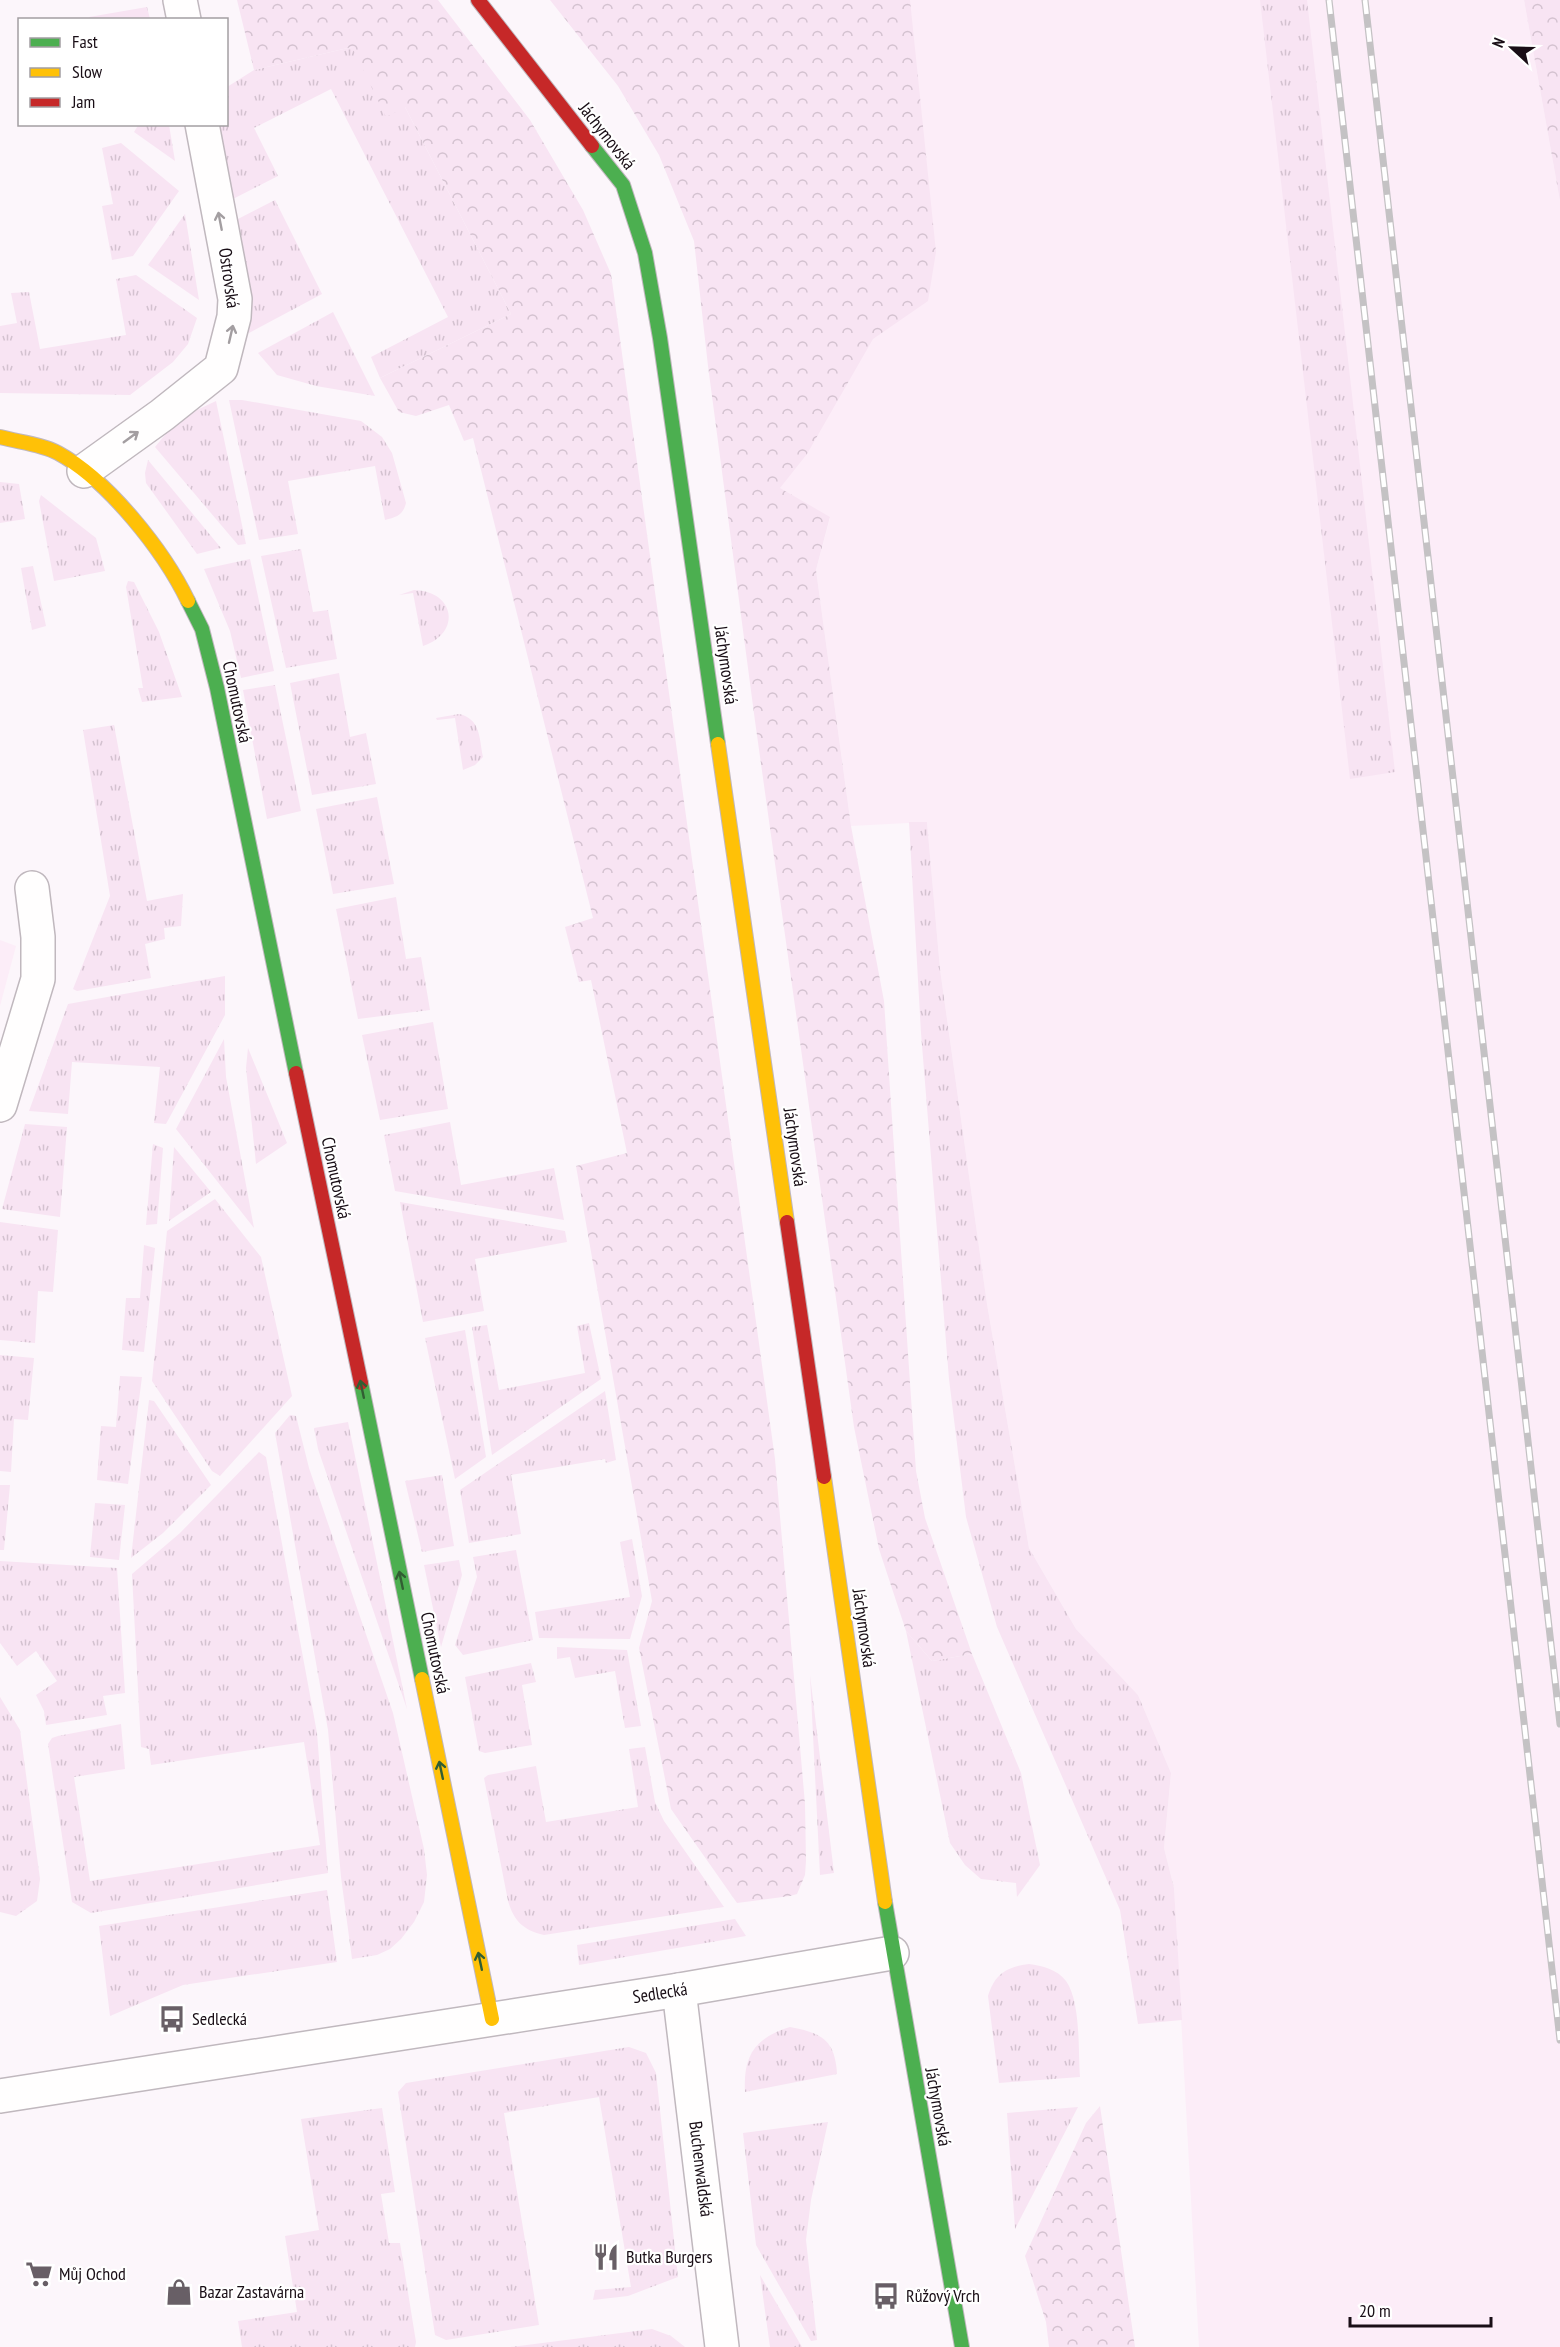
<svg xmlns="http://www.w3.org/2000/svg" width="1560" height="2347" font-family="'PT Sans Narrow',sans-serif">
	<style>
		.built { fill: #fcedf8 }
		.grass { fill: url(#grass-tufts) }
		.forest { fill: url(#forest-crowns) }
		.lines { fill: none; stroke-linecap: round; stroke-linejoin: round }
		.street-casing { stroke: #c0b8be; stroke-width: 36 }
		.fast-casing { stroke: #c0b8be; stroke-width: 16 }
		.slow-casing { stroke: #c0b8be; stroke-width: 16 }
		.jam-casing { stroke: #c0b8be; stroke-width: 16 }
		.street { stroke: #fffefe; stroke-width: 33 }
		.fast { stroke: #4caf50; stroke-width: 14 }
		.slow { stroke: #ffc107; stroke-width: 14 }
		.jam { stroke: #c62828; stroke-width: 14 }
		.rail-casing { stroke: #c4c2c4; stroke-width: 7 }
		.rail { stroke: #fff; stroke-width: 4.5; stroke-dasharray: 14; stroke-linecap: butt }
		.oneway { stroke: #a39ea1 }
		.oneway2 { stroke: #325e33 }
		.labels { text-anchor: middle; stroke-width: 4.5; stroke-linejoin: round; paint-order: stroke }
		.street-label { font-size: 18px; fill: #190e16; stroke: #fff }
		.poi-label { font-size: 18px; fill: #190e16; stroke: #fff; text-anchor: start }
	</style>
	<defs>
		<pattern id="grass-tufts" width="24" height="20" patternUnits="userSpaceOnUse" patternTransform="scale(1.5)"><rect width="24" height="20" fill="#f8e4f3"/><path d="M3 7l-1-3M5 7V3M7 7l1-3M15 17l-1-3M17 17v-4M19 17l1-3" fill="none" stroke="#d4c2d0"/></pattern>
		<pattern id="forest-crowns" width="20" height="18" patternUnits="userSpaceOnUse" patternTransform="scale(1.5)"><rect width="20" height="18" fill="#f8e4f3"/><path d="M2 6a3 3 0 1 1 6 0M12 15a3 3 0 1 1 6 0" fill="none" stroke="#d4c2d0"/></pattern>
	</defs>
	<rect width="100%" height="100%" fill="#fcf6fb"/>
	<!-- built -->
	<g class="built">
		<polygon points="854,0 1524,0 1560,201 1560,2347 1199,2347 1174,1888 1164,1848 1171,1773 1138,1695 1076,1629 1029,1548 987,1304 940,969 927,822 851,826 816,570 830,518 780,489"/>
		<polygon points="0,940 16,946 0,1006"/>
	</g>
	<!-- grass -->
	<g class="grass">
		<polygon points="1260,0 1307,0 1395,772 1350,779"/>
		<polygon points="147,7 150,19 90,19 89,17"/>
		<polygon points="352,47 405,107 511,314 380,378 371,357 448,317 331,89 254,128 278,176 225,203 212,125 226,124 227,87 254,70"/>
		<polygon points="139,124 169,125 175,161 134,132"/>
		<polygon points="121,143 179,191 133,256 112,260 102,206 113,204 102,148"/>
		<polygon points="275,200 322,294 249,333 230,223"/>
		<polygon points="185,214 199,300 148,265"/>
		<polygon points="136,275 197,318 188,344 173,362 130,395 0,393 0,326 17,323 11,293 29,292 40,349 126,335 116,279"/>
		<polygon points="333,312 375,396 316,386 277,375 258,353"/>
		<path d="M229 400H242L361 421 382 437 392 453 406 503C403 515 397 517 385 520L375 466 288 481 298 534 259 540Z"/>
		<polygon points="216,401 246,544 238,545 155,447 178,419"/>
		<polygon points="148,460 221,548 197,554 146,483 145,473"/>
		<polygon points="0,482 19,484 25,519 0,523"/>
		<polygon points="41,495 96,538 105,571 54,581 39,501"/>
		<polygon points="301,549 313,612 328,610 337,659 286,668 261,556"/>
		<polygon points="250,559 274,671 241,678 230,631 204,569"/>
		<polygon points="33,566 46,626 32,630 21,568"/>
		<polygon points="128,581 134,582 159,632 182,697 142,702 138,688 143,688 126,587"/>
		<path d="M414 590C455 591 462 633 423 646L413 593 399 595Z"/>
		<polygon points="339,673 350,737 366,733 376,784 312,795 290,683"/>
		<polygon points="275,685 301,811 267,819 243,690"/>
		<path d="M459 714C481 719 479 738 483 757L475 765 463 770 455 718 437 720 436 718Z"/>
		<polygon points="114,725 147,901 183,894 181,926 164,928 165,939 145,944 151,978 77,991 73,989 110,896 83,730"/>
		<polygon points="377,797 394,884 333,894 316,809"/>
		<polygon points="909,822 927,822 940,969 987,1304 1029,1548 1076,1629 1138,1695 1171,1773 1164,1848 1174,1888 1182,2020 1138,2024 1120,1910 997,1627 966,1517 949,1379 921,1033"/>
		<polygon points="396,897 406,959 421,957 430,1010 358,1019 336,909"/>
		<polygon points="225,976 225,1015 166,1124 154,1123 160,1067 72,1062 68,1114 29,1111 68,1004"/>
		<polygon points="433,1022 448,1109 380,1120 362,1035"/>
		<polygon points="224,1039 226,1077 254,1228 176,1129"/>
		<polygon points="248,1048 287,1143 256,1164 246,1068"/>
		<polygon points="450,1122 461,1185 554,1168 564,1220 395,1191 384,1135"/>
		<polygon points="25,1124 67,1127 60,1217 2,1209"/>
		<polygon points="153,1144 163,1148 157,1224 146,1225"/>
		<polygon points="174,1147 211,1192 169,1221"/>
		<polygon points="215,1199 261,1257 292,1396 220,1476 212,1471 152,1381 167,1231"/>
		<polygon points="400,1202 565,1231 567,1242 475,1259 484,1311 423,1322"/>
		<polygon points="0,1222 58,1230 53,1292 38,1291 35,1343 0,1340"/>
		<polygon points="144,1245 155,1248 144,1352 122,1350 126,1298 140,1298"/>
		<polygon points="589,1323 601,1379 492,1455 472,1327 487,1325 499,1390 585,1373 577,1326"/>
		<polygon points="465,1330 486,1457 455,1479 425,1338"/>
		<polygon points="0,1355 34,1358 28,1420 14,1419 11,1472 0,1471"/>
		<polygon points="120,1376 142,1377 128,1484 97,1480 101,1426 116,1427"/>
		<polygon points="605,1391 616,1460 606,1463 605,1459 511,1475 521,1534 469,1543 460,1490"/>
		<polygon points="149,1400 154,1401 211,1485 163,1533 131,1558"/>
		<polygon points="290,1415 296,1416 309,1468 393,1713 424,1849 427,1875 424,1902 414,1922 401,1939 390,1949 377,1955 352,1959 341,1877 328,1730 275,1433"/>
		<polygon points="348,1422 407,1709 318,1449 314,1428"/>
		<polygon points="259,1452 266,1457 317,1733 328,1873 91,1913 72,1902 48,1744 52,1738 58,1736 121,1724 125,1769 74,1777 90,1881 320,1845 304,1742 151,1765 149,1749 141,1747 132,1574 180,1533"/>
		<polygon points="442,1475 454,1546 422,1552 405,1481"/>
		<polygon points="0,1485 10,1485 4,1550 0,1550"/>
		<polygon points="95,1503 125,1505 119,1560 90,1557"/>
		<polygon points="632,1539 642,1596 630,1639 539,1638 535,1612 630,1597 620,1542"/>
		<polygon points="516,1550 533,1640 463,1655 455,1645 477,1577 473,1557"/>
		<polygon points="459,1560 462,1575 441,1647 424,1565"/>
		<polygon points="0,1561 117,1568 125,1693 103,1696 107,1715 46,1725 44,1711 36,1695 57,1681 36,1651 17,1666 0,1643"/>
		<polygon points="906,1631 932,1661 972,1654 1021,1773 1040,1865 1017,1897 1016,1883 981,1879 965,1865 950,1843"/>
		<polygon points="557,1647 627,1650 641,1726 625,1728 615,1671 575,1678 570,1657 557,1659"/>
		<polygon points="531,1663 536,1682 522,1685 532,1745 485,1753 479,1751 465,1677"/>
		<polygon points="810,1675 834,1873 820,1875"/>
		<polygon points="0,1697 20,1730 40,1879 37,1901 16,1916 0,1912"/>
		<path d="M645 1747 655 1802 664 1821 724 1907 544 1935C523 1930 514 1921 508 1901L484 1778 488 1775 536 1766 546 1822 638 1807 629 1749Z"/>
		<polygon points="327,1890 337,1962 183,1985 110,2016 99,1926"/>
		<polygon points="735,1919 746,1936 579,1965 577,1945"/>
		<path d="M1029 1964C1042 1966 1057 1969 1066 1981 1081 2002 1078 2051 1080 2077L999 2083 988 1996C995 1974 1006 1967 1029 1964Z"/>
		<path d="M790 2027C822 2033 835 2040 837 2074L745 2092C743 2055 755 2038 790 2027Z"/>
		<polygon points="629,2047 646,2053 656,2073 678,2277 628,2296 593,2300 595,2290 631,2287 599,2097 504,2113 539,2325 446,2340 435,2335 398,2092 406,2083"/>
		<polygon points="1078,2107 1015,2229 1007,2113"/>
		<polygon points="382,2108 395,2192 381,2194 389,2243 400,2243 416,2342 415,2347 242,2347 238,2321 297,2312 285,2236 319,2230 301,2119"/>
		<polygon points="828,2122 811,2200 806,2240 817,2340 811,2341 756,2245 743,2133"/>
		<polygon points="760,2275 802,2347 770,2347"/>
		<polygon points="652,2329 671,2336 685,2347 511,2347"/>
	</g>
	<!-- forest -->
	<g class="forest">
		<polygon points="237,0 438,0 530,120 583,210 611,274 775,1459 805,1804 806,1861 805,1875 797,1894 790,1896 737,1903 671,1809 639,1648 652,1601 576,1166 627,1153 591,980 579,982 565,927 593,918 473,438 464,441 449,405 416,416 399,412 380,378 511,314 405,107 386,117 352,47 254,70"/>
		<polygon points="550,0 910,0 936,252 928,301 873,339 807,454 780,488 830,517 816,570 851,826 884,1001 916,1471 925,1518 972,1654 932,1661 906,1631 879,1549 854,1427 755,721 708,366 694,241 659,155 618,86"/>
		<polygon points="1524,0 1560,0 1560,201"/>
		<polygon points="1100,2106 1135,2347 1049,2347 1046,2322 1025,2256 1086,2123"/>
	</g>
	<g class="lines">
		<defs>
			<g id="street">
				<polyline points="180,0 184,20"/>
				<polyline points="84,471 162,415 221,368 234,317 235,299 202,124"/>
				<polyline points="0,1105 38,979 38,937 32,888"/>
				<polyline points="679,1990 722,2347"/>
				<polyline points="0,2096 679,1990 892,1953"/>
			</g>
			<g id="fast">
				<polyline points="592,146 623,185 645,253 660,338 718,744"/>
				<polyline points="188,601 202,629 217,688 296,1073"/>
				<polyline points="361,1383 422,1679"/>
				<polyline points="885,1902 962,2347"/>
			</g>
			<g id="slow">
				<path d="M0 437C18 442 42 444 58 453 108 480 164 551 188 601"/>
				<polyline points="718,744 787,1222"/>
				<polyline points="824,1477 885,1902"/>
				<polyline points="422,1679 492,2019"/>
			</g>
			<g id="jam">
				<polyline points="478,0 592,146"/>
				<polyline points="296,1073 361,1383"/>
				<polyline points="787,1222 824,1477"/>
			</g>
		</defs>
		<!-- street casing -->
		<use href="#street" class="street-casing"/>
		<!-- fast casing -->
		<use href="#fast" class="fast-casing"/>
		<!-- slow casing -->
		<use href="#slow" class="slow-casing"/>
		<!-- jam casing -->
		<use href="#jam" class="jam-casing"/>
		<!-- street -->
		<use href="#street" class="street"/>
		<!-- fast -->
		<use href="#fast" class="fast"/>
		<!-- slow -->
		<use href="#slow" class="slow"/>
		<!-- jam -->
		<use href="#jam" class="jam"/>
		<defs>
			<g id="rail">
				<polyline points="1329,0 1560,2040"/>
				<polyline points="1365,0 1560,1724"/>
			</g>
		</defs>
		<!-- rail casing -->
		<use href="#rail" class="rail-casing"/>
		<!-- rail -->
		<use href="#rail" class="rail"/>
	</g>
	<!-- one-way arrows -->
	<defs><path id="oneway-shaft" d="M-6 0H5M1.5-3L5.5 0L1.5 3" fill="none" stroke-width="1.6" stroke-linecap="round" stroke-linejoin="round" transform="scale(1.5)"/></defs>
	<g class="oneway">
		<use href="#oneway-shaft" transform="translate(220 221) rotate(-101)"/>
		<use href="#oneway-shaft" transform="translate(231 334) rotate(-77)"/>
		<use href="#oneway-shaft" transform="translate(131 437) rotate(-36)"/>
	</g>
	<g class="oneway2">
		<use href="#oneway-shaft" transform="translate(362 1389) rotate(-102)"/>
		<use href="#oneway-shaft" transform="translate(401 1580) rotate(-102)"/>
		<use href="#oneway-shaft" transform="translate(441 1770) rotate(-102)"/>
		<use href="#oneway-shaft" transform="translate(480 1961) rotate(-102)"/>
	</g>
	<!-- icons -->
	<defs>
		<symbol id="bus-bare" viewBox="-9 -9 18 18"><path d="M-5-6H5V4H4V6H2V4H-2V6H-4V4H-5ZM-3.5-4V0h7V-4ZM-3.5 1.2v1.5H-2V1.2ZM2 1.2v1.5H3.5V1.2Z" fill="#685f66" stroke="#fff" stroke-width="2.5" paint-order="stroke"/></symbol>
		<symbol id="restaurant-bare" viewBox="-9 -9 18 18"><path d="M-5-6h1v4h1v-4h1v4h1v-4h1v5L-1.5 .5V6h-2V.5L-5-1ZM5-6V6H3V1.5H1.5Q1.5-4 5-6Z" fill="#685f66" stroke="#fff" stroke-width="2.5" paint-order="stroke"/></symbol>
		<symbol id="supermarket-bare" viewBox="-9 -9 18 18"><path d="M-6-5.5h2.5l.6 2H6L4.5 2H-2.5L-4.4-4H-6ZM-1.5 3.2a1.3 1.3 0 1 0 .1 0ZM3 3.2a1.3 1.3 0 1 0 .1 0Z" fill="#685f66" stroke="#fff" stroke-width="2.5" paint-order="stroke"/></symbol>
		<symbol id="shop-bare" viewBox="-9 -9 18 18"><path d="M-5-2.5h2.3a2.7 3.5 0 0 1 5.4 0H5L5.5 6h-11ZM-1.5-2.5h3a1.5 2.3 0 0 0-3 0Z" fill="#685f66" stroke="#fff" stroke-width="2.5" paint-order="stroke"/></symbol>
	</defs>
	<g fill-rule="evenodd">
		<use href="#bus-bare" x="153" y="2000" width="38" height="38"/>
		<use href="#restaurant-bare" x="587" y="2238" width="38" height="38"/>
		<use href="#supermarket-bare" x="20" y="2255" width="38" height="38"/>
		<use href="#shop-bare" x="160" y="2273" width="38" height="38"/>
		<use href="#bus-bare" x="867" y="2277" width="38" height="38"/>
	</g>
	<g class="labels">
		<!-- street labels -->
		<g class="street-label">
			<text transform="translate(607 136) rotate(52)" y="6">Jáchymovská</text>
			<text transform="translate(229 278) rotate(82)" y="6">Ostrovská</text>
			<text transform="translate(726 665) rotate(82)" y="6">Jáchymovská</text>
			<text transform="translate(237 702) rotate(78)" y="6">Chomutovská</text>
			<text transform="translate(795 1147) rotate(82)" y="6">Jáchymovská</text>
			<text transform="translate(336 1178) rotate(78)" y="6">Chomutovská</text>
			<text transform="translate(864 1628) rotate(82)" y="6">Jáchymovská</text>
			<text transform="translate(435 1653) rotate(78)" y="6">Chomutovská</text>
			<text transform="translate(660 1993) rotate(-9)" y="6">Sedlecká</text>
			<text transform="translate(938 2107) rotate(80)" y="6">Jáchymovská</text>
			<text transform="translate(701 2169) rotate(83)" y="6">Buchenwaldská</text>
		</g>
		<!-- poi labels -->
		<g class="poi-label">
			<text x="192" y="2025">Sedlecká</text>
			<text x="626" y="2263">Butka Burgers</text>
			<text x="59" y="2280">Můj Ochod</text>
			<text x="199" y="2298">Bazar Zastavárna</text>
			<text x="906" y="2302">Růžový Vrch</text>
		</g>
	</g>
	<!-- legend -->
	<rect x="18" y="18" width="210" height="108" fill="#ffffff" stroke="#a39fa2" stroke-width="1.5"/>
	<rect x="30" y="38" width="30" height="9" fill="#4caf50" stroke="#a39fa2" stroke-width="1.5"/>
	<text x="72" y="48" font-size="18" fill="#190e16">Fast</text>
	<rect x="30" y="68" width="30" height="9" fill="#ffc107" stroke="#a39fa2" stroke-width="1.5"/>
	<text x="72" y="78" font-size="18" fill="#190e16">Slow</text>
	<rect x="30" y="98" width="30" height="9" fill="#c62828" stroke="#a39fa2" stroke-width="1.5"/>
	<text x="72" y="108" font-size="18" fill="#190e16">Jam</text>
	<!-- north arrow -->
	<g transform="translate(1512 48) rotate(292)" stroke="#ffffff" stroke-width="4.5" paint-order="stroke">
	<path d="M0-4.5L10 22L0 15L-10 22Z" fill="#190e16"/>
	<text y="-9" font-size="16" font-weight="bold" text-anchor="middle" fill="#190e16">N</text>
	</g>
	<!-- scale -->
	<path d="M1350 2317v9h141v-9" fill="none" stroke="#190e16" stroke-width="3"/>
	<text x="1359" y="2317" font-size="18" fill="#190e16" stroke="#ffffff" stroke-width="4.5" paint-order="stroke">20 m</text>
</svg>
